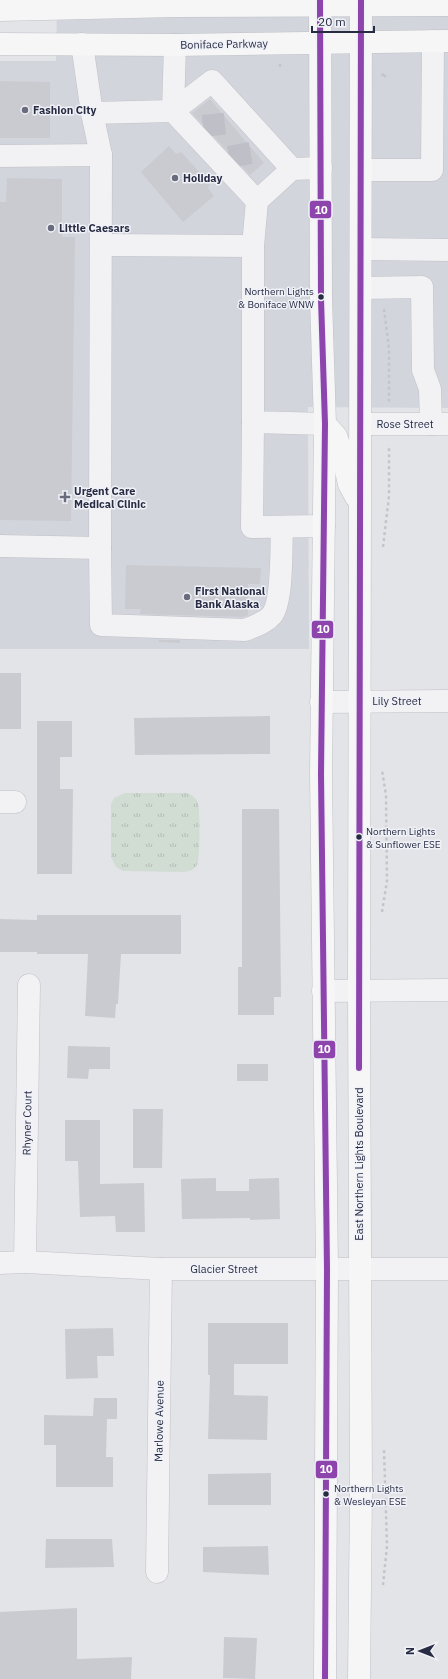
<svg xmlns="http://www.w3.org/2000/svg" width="448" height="1679" font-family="'IBM Plex Sans',sans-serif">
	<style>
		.built { fill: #d3d5dd }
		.grass { fill: url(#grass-tufts) }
		.building { fill: #cacbd0 }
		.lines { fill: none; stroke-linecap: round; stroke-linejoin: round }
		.minor-tunnel { stroke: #bebfc7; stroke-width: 22; stroke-dasharray: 22 11; stroke-linecap: butt }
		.minor-casing { stroke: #c0c1c6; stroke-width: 23 }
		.major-casing { stroke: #bfc1c6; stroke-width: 23 }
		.path { stroke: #c4c5cb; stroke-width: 2.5; stroke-dasharray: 3 3; stroke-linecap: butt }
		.minor { stroke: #f2f2f5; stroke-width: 22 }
		.major { stroke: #f6f6f7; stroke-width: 22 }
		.bus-1-casing { stroke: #f0f2f8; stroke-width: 9 }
		.bus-1 { stroke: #8e44ad; stroke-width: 6 }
		.poi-dot { fill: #696c7d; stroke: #f0f2f8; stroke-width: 1.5 }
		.bus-dot { fill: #282c43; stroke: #f0f2f8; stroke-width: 1.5 }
		.labels { text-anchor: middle; stroke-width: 3; stroke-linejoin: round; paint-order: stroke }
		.bus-label { font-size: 10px; fill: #282c43; stroke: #f0f2f8; text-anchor: start }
		.street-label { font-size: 11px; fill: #282c43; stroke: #f0f2f8 }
		.poi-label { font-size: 11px; font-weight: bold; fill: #282c43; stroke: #f0f2f8; text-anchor: start }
		.line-badge { stroke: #f0f2f8; stroke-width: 1.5 }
		.badge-label { font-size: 11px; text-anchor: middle; font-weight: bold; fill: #fff }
	</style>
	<defs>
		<pattern id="grass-tufts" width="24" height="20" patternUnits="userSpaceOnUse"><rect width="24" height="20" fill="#d1dcd3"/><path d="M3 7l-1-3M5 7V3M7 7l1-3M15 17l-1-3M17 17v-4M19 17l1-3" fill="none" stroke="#b3bdb6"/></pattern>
	</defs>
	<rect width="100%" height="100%" fill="#e3e4e8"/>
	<!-- built -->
	<polygon class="built" points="57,0 448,0 448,408 308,407 309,649 0,649 0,61 56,61"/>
	<!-- grass -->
	<path class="grass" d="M125 793H187C192 795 196 798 198 803 200 810 200 859 197 865 194 870 189 871 184 872L123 871 116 867 111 857V804L114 798Z"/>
	<!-- building -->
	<g class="building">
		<polygon points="0,81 50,82 50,138 0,138"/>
		<polygon points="210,99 264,163 250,175 192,113"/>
		<polygon points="169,146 176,154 181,152 210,184 208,188 214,196 183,222 141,172"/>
		<polygon points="7,178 62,179 62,237 75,237 71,521 0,520 0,202 6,202"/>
		<polygon points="126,565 261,568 260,584 248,584 248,615 243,617 140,614 141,609 125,609"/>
		<polygon points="159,640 180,640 180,643 159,642"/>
		<rect x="0" y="673" width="21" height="56"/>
		<polygon points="270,716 270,754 135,755 134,718"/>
		<polygon points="37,721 72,721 72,757 60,757 60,789 73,789 72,874 37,874"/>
		<polygon points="242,809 279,809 281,997 274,997 274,1015 238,1015 238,967 242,967"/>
		<polygon points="37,915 181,915 181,954 121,954 118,1004 116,1004 115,1018 85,1016 88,954 37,954 37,952 0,952 0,919 37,920"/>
		<polygon points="68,1046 110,1047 110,1069 89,1069 88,1079 67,1078"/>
		<rect x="237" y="1064" width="31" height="17"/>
		<polygon points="133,1109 163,1109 162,1168 133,1168"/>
		<polygon points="65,1120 100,1120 100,1184 144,1183 145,1232 116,1232 115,1216 80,1217 78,1161 65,1161"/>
		<polygon points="216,1178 216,1191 249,1191 249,1179 279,1178 280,1219 250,1220 250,1218 182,1219 181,1179"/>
		<polygon points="208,1323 288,1323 288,1364 234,1364 234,1395 268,1396 267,1440 208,1439 210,1375 208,1375"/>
		<polygon points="113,1328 114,1356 97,1356 98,1378 66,1379 65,1329"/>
		<polygon points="94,1398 117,1398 117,1419 107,1419 106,1457 113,1457 113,1487 56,1487 56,1445 44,1445 44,1415 93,1416"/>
		<polygon points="271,1473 271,1505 208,1505 208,1474"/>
		<polygon points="46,1539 112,1539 114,1567 45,1568"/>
		<polygon points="268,1546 269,1575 203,1572 203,1547"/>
		<polygon points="77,1608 77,1659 132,1657 131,1679 0,1679 0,1612"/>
		<polygon points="224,1637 257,1638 255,1679 223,1678"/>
	</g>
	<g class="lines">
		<!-- minor-tunnel -->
		<g class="minor-tunnel">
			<polyline points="203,126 230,123"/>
			<polyline points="229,157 255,152"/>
		</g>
		<defs>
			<g id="minor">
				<polyline points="175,45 173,111 257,201"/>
				<polyline points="92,113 173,111 212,81 292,169"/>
				<polyline points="0,156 101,155"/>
				<polyline points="361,170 432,170 433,41"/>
				<polyline points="101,245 253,246 253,422 325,424"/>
				<polyline points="253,246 257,201 292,169 321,168"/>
				<polyline points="361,249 448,250"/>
				<polyline points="361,288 422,287 423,370 430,389 431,424"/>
				<polyline points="253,422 252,527 324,526"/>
				<polyline points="361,424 448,424"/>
				<polyline points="0,546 100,548 101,155 92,113 82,44"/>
				<path d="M100 548 101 625 245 630C255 626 265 623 272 615 283 601 281 546 282 527"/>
				<polyline points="321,702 448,701"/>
				<polyline points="0,802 15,802"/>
				<polyline points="323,991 448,990"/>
				<polyline points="25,1262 29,985"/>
				<polyline points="0,1263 25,1262 161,1269 448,1269"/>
				<polyline points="157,1572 161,1269"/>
			</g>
			<g id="major">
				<polyline points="320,0 321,299 325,424 321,774 327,1269 325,1679"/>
				<polyline points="0,10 175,6 448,5"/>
				<polyline points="0,44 175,45 448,41"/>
				<polyline points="325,424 336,436 342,453 349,484 356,497"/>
				<polyline points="359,1679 361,1492 359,991 361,0"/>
			</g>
		</defs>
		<!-- minor casing -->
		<use href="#minor" class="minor-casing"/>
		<!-- major casing -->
		<use href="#major" class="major-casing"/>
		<!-- path -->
		<g class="path">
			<polyline points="280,64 280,70"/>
			<polyline points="381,75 386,74 383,80"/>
			<polyline points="384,309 389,349 389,404"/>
			<polyline points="383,547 389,496 389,445"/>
			<polyline points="382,912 387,881 386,795 382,770"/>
			<polyline points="383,1585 387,1546 384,1450"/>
		</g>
		<!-- minor -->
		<use href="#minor" class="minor"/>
		<!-- major -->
		<use href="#major" class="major"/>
		<defs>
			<g id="bus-1">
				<polyline points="320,0 321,299 325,424 321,774 327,1269 325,1679"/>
				<polyline points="359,1068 361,0"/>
			</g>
		</defs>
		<!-- bus-1 casing -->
		<use href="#bus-1" class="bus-1-casing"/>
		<!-- bus-1 -->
		<use href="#bus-1" class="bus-1"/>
	</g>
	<!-- markers -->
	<g class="poi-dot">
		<circle cx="25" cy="110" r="4"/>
		<circle cx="175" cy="178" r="4"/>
		<circle cx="51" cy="228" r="4"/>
		<path d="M63 491h4v4h4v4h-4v4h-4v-4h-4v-4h4z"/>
		<circle cx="187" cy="597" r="4"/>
	</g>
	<g class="bus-dot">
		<circle cx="321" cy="297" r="3.5"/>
		<circle cx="359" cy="837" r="3.5"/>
		<circle cx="326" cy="1494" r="3.5"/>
	</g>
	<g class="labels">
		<!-- bus labels -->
		<g class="bus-label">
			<text x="314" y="295" text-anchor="end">Northern Lights<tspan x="314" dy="13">&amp; Boniface WNW</tspan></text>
			<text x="366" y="835">Northern Lights<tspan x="366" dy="13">&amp; Sunflower ESE</tspan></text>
			<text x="334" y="1492">Northern Lights<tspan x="334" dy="13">&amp; Wesleyan ESE</tspan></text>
		</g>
		<!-- street labels -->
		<g class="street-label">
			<text transform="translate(224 44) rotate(-1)" y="4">Boniface Parkway</text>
			<text x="405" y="428">Rose Street</text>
			<text x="397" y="705">Lily Street</text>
			<text transform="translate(27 1123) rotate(-89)" y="4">Rhyner Court</text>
			<text transform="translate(359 1164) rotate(-90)" y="4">East Northern Lights Boulevard</text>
			<text x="224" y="1273">Glacier Street</text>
			<text transform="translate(159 1421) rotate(-89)" y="4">Marlowe Avenue</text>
		</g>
		<!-- poi labels -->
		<g class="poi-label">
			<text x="33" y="114">Fashion City</text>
			<text x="183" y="182">Holiday</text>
			<text x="59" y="232">Little Caesars</text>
			<text x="74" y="495">Urgent Care<tspan x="74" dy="13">Medical Clinic</tspan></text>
			<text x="195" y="595">First National<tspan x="195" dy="13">Bank Alaska</tspan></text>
		</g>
	</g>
	<g class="line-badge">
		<rect x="309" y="200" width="23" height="19" rx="4" fill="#8e44ad"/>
		<rect x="311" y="620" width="23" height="19" rx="4" fill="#8e44ad"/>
		<rect x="313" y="1040" width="23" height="19" rx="4" fill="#8e44ad"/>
		<rect x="315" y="1460" width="23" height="19" rx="4" fill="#8e44ad"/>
	</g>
	<g class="badge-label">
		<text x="321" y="214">10</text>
		<text x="323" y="633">10</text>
		<text x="324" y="1053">10</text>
		<text x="326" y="1473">10</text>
	</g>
	<!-- north arrow -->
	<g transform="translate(420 1651) rotate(270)" stroke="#f0f2f8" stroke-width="3" paint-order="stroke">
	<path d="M0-3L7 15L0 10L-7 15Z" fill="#282c43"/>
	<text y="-6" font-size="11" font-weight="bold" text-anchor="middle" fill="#282c43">N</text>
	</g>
	<!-- scale -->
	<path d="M312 26v6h62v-6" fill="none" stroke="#282c43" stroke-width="2"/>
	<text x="318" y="26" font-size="12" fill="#282c43" stroke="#f0f2f8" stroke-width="3" paint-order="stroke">20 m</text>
</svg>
